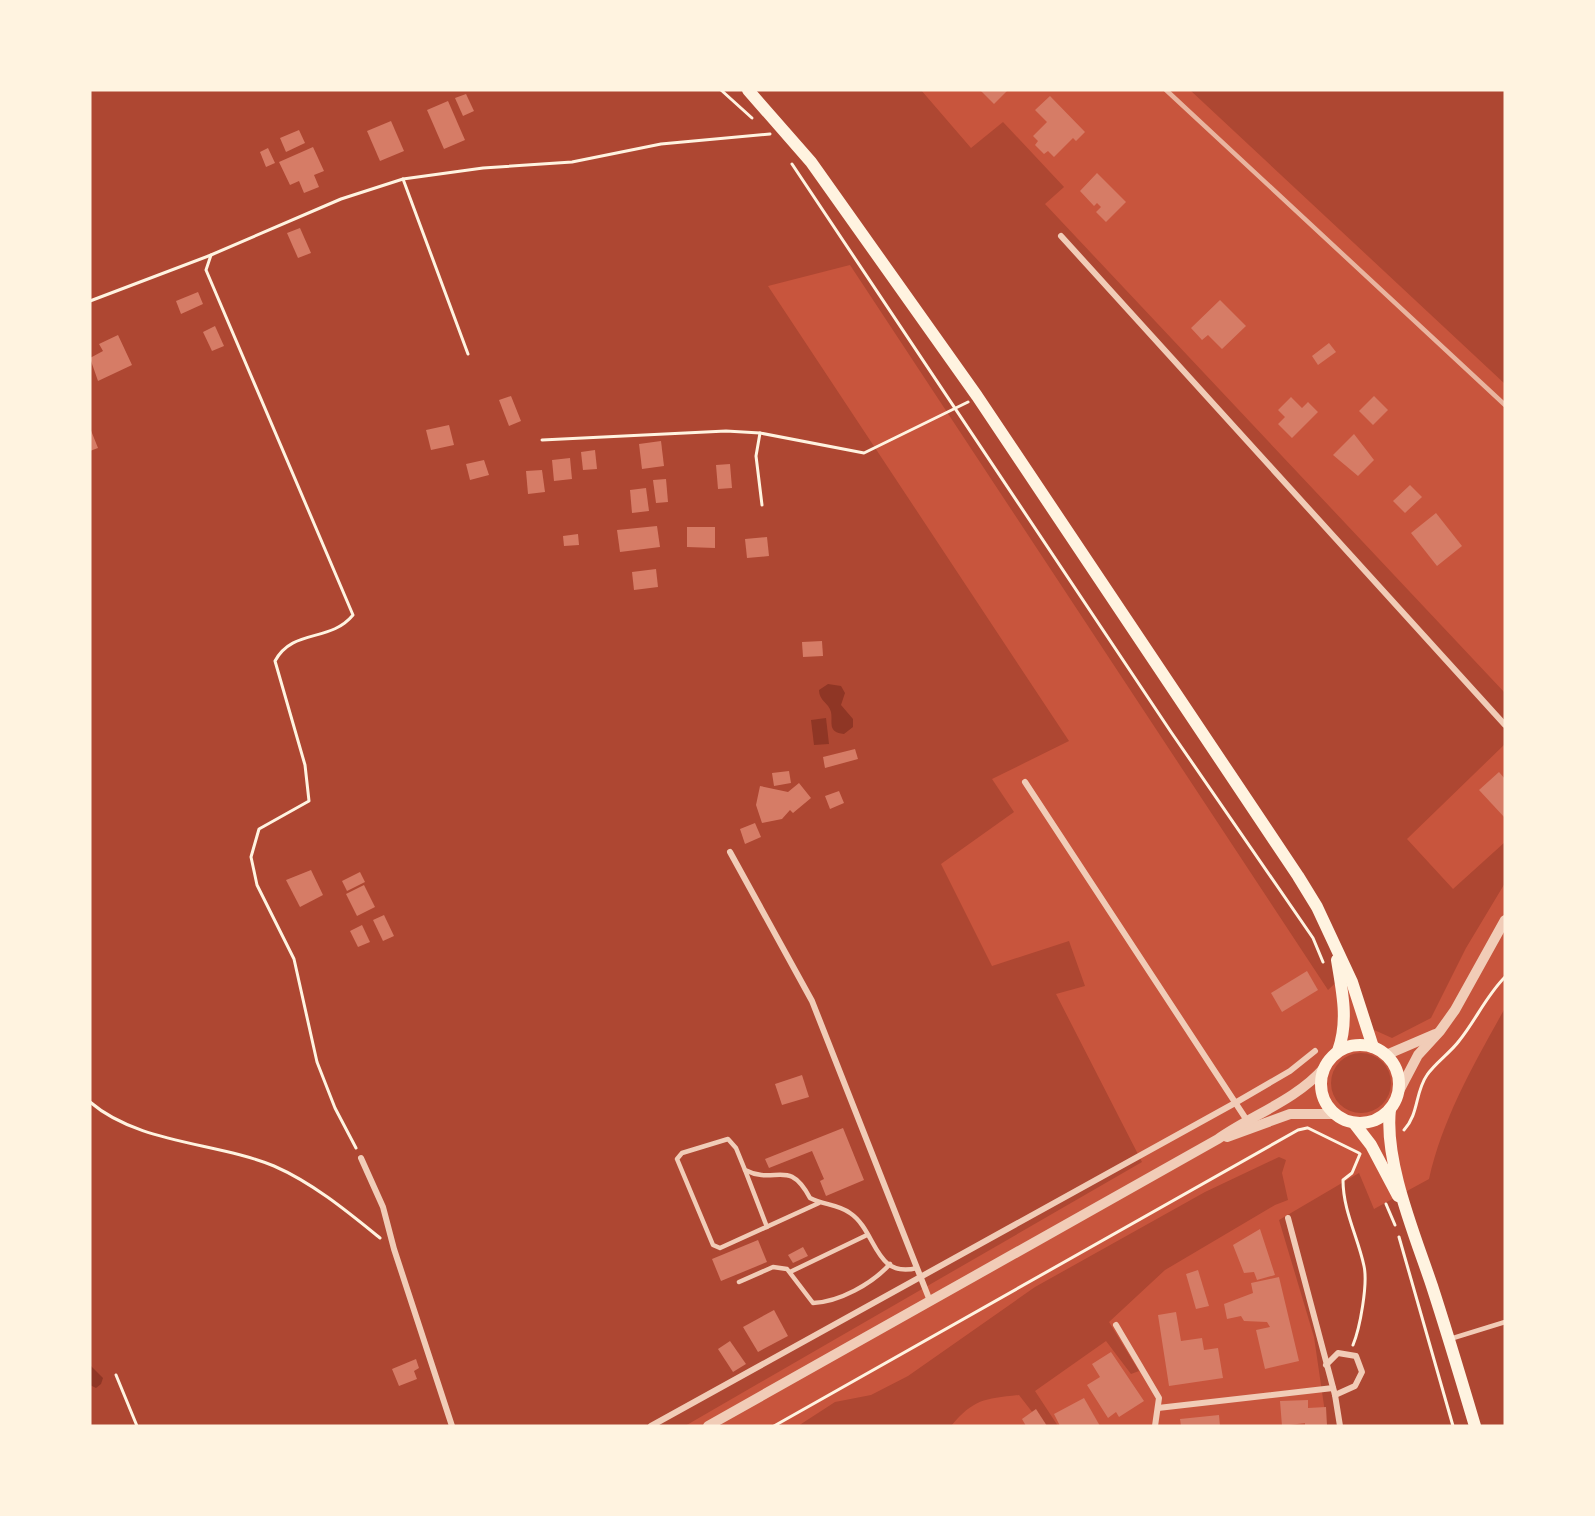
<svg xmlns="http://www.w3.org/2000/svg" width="1595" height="1516" font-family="Lora,serif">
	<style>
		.green { fill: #ae4732 }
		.water { fill: #8f3625 }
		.building { fill: #d67c66 }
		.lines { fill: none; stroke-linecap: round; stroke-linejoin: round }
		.path { stroke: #fff3e0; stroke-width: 3 }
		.service { stroke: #f1ccb7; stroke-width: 4.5 }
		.minor { stroke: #f1ccb7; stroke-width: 6 }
		.tertiary { stroke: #f1ccb7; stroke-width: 10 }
		.secondary { stroke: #fff3e0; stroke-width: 12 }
		.rail { stroke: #e9b49f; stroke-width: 4.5 }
	</style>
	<rect width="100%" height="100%" fill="#c8553d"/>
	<!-- green -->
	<g class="green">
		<polygon points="90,90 921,90 971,148 1003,122 1064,187 1045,204 1505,693 1505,744 1407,839 1453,889 1505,842 1505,883 1466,948 1431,1018 1392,1038 1372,1029 1347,972 1328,990 850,265 768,286 1069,741 992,779 1014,812 941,864 992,966 1069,941 1085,986 1056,994 1142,1162 685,1426 90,1426"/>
		<polygon points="1190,90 1505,90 1505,384"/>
		<path d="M1505 1008V1426H1327L1314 1337 1279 1220 1359 1173 1374 1209 1429 1179C1443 1117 1474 1064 1505 1008Z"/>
		<circle cx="1361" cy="1083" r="30"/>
		<path d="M1279 1157 1286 1160 1282 1173 1288 1200 1275 1205 1165 1270 1109 1322 1139 1371 1131 1374 1106 1341 1035 1391 1058 1426H1043L1019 1395C984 1399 974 1399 951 1426H798L835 1402 871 1395 908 1376 1035 1287 1205 1192Z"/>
	</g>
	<!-- water -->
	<g class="water">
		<path d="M828 684 841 686 845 693 841 705 853 719V727L844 734C827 732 833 723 831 712 829 703 819 701 819 690Z"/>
		<polygon points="826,718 829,744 814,745 811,720"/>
		<polygon points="90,1365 103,1378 101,1384 96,1388 90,1385"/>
	</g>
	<!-- building -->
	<g class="building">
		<polygon points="980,90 1008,90 994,104"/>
		<polygon points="466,94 474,111 463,116 455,98"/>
		<polygon points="1050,96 1085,132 1076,141 1073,138 1054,157 1048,151 1044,154 1035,145 1038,141 1033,136 1047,122 1035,110"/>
		<polygon points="448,101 465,140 444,149 427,110"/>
		<polygon points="391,121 404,151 380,161 367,131"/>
		<polygon points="299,130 305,143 286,152 280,138"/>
		<polygon points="313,147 324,171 314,175 319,187 304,193 299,181 290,185 279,162"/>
		<polygon points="268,148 275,163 266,167 260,152"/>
		<polygon points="1097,173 1126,202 1106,222 1096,212 1101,207 1097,203 1094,206 1080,191"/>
		<polygon points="300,228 311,253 298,258 287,233"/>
		<polygon points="198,292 203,304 181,314 176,301"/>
		<polygon points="1220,300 1246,326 1222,349 1208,335 1202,340 1191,328"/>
		<polygon points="215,326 224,346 212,351 203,332"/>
		<polygon points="118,335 132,365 98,381 90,358 103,351 99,344"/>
		<polygon points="1329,343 1336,352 1318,365 1312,356"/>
		<polygon points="511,396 521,421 509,426 499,400"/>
		<polygon points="1374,396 1388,410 1373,425 1359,411"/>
		<polygon points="1291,397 1302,408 1308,402 1318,412 1292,438 1278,424 1285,417 1278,410"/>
		<polygon points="449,425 454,445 431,450 426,430"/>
		<polygon points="90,428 98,448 90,451"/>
		<polygon points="1354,434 1374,460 1358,476 1333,455"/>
		<polygon points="661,441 664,466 642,469 639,444"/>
		<polygon points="595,450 597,469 583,470 581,452"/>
		<polygon points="570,458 572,479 554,481 552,460"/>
		<polygon points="484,460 489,475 470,480 466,464"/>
		<polygon points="730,464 732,488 718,489 716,465"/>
		<polygon points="542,470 545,492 528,494 526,471"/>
		<polygon points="666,479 668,502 656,503 653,480"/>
		<polygon points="1410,485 1422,497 1405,513 1393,501"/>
		<polygon points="646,488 649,511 632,513 630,490"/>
		<polygon points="1436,513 1462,546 1437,566 1411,533"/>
		<polygon points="657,526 660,547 620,552 617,530"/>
		<polygon points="687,527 715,527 715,548 687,547"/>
		<polygon points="578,534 579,545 564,546 563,536"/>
		<polygon points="767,537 769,556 747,558 745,539"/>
		<polygon points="656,569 658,587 634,590 632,572"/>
		<polygon points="822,641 823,656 803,657 802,642"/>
		<polygon points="855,749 858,759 825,768 823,757"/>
		<polygon points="789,771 791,783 774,786 772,773"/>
		<polygon points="1499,772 1505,779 1505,818 1479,790"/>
		<polygon points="799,783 811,798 793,813 790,810 782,819 762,823 756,805 760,786 788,792"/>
		<polygon points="839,791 844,803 830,809 825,796"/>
		<polygon points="755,823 761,837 745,844 740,829"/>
		<polygon points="311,870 323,895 300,907 286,880"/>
		<polygon points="360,872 365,882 347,891 342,881"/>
		<polygon points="364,885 375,907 357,916 346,894"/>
		<polygon points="384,915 394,936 383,941 373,920"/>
		<polygon points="362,925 370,942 358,947 350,931"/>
		<polygon points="1307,971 1318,990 1282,1012 1271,993"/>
		<polygon points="802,1075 809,1097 782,1105 775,1084"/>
		<polygon points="843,1128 864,1180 826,1196 820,1181 824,1179 812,1151 769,1168 765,1159"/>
		<polygon points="1260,1229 1275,1275 1257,1280 1254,1272 1244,1273 1233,1245"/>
		<polygon points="758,1240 767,1262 721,1281 712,1259"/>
		<polygon points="803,1247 808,1256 793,1263 788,1255"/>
		<polygon points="1198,1270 1209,1306 1196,1309 1186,1274"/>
		<polygon points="1279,1277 1299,1361 1265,1369 1256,1330 1270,1327 1267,1322 1244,1321 1241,1316 1227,1319 1224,1304 1253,1293 1251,1283"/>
		<polygon points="774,1310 788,1336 758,1352 743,1327"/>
		<polygon points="1176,1312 1181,1341 1202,1338 1204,1350 1218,1348 1223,1378 1169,1386 1158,1315"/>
		<polygon points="730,1341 746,1364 733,1372 718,1349"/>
		<polygon points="1111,1352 1144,1401 1119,1417 1116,1412 1108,1418 1087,1385 1100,1377 1092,1364"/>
		<polygon points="416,1359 419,1368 414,1371 417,1379 399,1386 392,1369"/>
		<polygon points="1084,1398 1100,1426 1060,1426 1054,1414"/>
		<polygon points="1308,1400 1308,1408 1326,1407 1327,1426 1305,1426 1305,1423 1282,1426 1280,1401"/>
		<polygon points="1036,1409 1047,1426 1026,1426 1022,1419"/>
		<polygon points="1219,1415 1220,1426 1181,1426 1180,1419"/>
	</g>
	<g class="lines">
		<!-- path -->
		<g class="path">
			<polyline points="721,90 752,118"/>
			<polyline points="792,164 1171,732 1313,938 1323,962"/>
			<polyline points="403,179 468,354"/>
			<path d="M211 255 206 270 353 615C330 643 293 628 275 661L305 765 309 801 259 829 251 857 257 885 294 959 317 1062 335 1108 356 1148"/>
			<polyline points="90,301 211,255 341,199 403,179 483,168 572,162 661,144 770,134"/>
			<polyline points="760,433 756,456 762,505"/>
			<polyline points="542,440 726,431 760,433 864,453 968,402"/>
			<path d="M90 1102C139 1144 216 1142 274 1166 313 1183 348 1212 380 1238"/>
			<polyline points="1308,1128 1359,1153"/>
			<path d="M1404 1130C1419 1114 1415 1092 1427 1075 1435 1063 1450 1053 1459 1041 1476 1020 1486 996 1505 977"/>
			<polyline points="1386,1204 1395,1225"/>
			<polyline points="1399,1237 1453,1426"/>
			<path d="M1353 1345C1360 1328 1368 1284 1364 1266 1358 1237 1343 1211 1343 1180L1352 1173 1360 1154"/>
			<polyline points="116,1375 137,1426"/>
			<polyline points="774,1426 1298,1130 1307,1128"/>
		</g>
		<!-- service -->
		<g class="service">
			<polyline points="745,1170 767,1227"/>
			<path d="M819 1203 720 1248 713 1245 677 1159 682 1153 728 1139 736 1148 745 1170C776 1186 788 1157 810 1198 823 1205 838 1204 850 1213 877 1231 874 1279 917 1268"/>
			<polyline points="790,1272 867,1235"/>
			<path d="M739 1282 773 1267 787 1269 813 1303C839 1302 872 1284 890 1264"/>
			<polyline points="1450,1339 1505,1322"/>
		</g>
		<!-- minor -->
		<g class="minor">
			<polyline points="1061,236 1505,725"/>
			<polyline points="1025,782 1246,1119"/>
			<polyline points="730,852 812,1001 930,1301"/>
			<polyline points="361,1158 383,1207 394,1249 452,1426"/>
			<polyline points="1288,1218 1335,1395 1340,1426"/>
			<polyline points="1116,1325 1159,1398 1155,1426"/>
			<polyline points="1326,1365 1338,1353 1356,1356 1362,1372 1355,1386 1335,1395"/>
			<polyline points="1158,1408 1333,1388"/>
			<polyline points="651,1426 1235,1103 1290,1071 1315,1051"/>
		</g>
		<!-- tertiary -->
		<g class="tertiary">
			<polyline points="1386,1055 1435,1034"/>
			<polyline points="1397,1095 1418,1055 1440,1031 1455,1010 1505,920"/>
			<polyline points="1227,1137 1290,1114 1335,1114"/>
			<path d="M708 1426 1218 1139C1252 1115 1296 1100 1324 1068"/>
		</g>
		<!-- secondary -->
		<g class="secondary">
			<polyline points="748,90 811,162 977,396 1298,876 1317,907 1352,982 1373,1047"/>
			<path d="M1337 960C1342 991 1349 1021 1338 1051"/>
			<circle cx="1360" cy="1084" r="39"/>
			<path d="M1390 1109C1384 1162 1415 1235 1432 1286 1447 1332 1461 1379 1475 1426"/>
			<polyline points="1354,1123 1371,1145 1398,1196"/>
		</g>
		<!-- rail -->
		<polyline class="rail" points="1166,90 1505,405"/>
	</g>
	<!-- border -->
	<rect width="1595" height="1516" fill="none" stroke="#fff3e0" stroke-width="183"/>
</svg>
